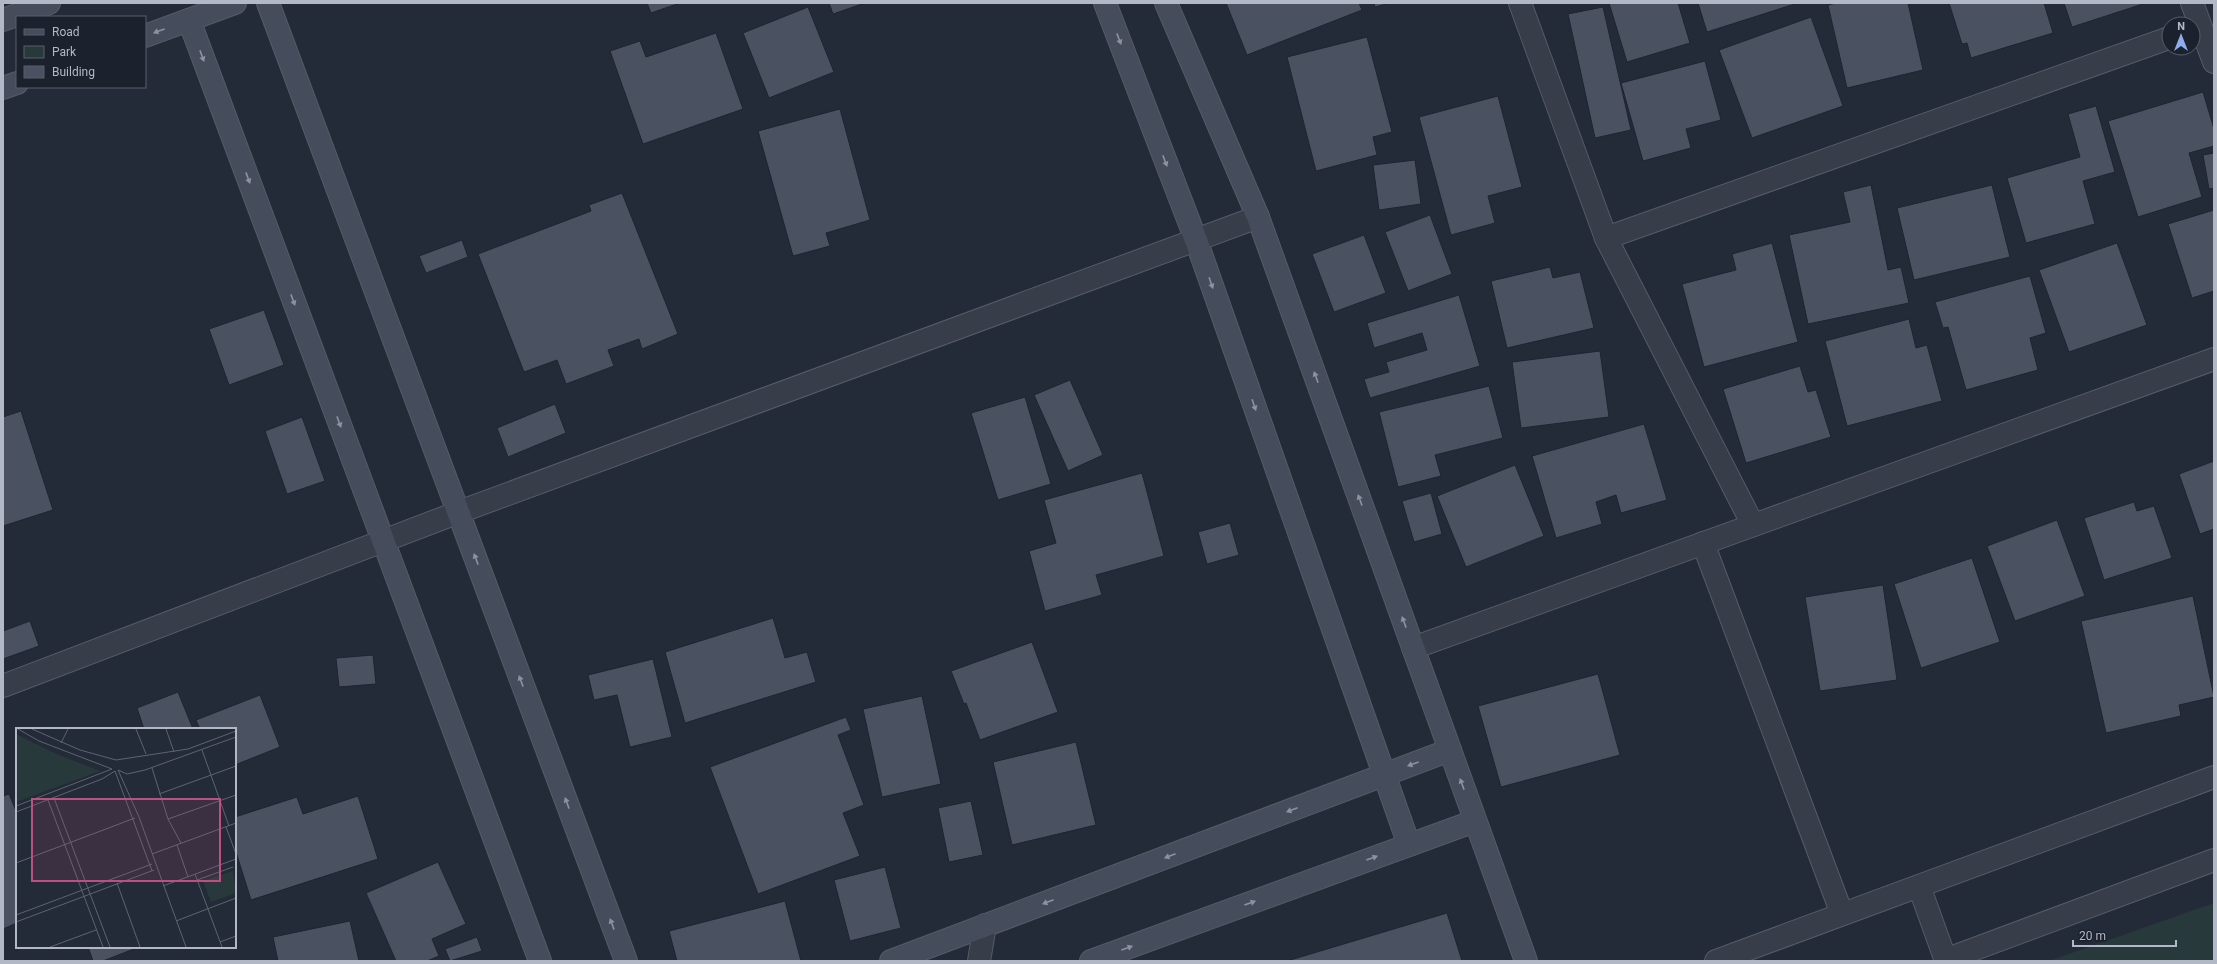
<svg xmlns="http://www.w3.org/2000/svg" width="2217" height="964" font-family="Roboto,sans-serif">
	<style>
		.green { fill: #28393c }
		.building { fill: #4a5161; stroke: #1e2430 }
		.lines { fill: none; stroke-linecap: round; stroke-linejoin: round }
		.street-casing { stroke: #555b67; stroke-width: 24 }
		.secondary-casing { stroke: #555b67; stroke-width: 24 }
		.street { stroke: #373d49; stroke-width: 22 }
		.secondary { stroke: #454c5b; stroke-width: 22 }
		.oneway { fill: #8c92a0 }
		.inset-road { fill: none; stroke: #5d6370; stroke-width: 1 }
		.view { fill: #bc5080; fill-opacity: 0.15; stroke: #bc5080; stroke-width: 2 }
		.inset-edge { fill: none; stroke: #b2b8c5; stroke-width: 2 }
	</style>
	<rect width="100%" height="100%" fill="#242b38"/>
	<!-- green -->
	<polygon class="green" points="2214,903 2214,961 2049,961"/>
	<!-- building -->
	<g class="building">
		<polygon points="647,3 680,3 651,13"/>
		<polygon points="829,3 865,3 833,14"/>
		<polygon points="1226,3 1359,3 1362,10 1247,55"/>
		<polygon points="1374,3 1390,3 1375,7"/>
		<polygon points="1609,3 1678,3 1690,43 1627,62"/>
		<polygon points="1698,3 1798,3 1707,32"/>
		<polygon points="1836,3 1908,3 1923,70 1847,88 1828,5"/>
		<polygon points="1949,3 2044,3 2053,33 1971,58 1967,43 1962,44"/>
		<polygon points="2064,3 2146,3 2072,27"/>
		<polygon points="808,7 834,72 769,98 743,33"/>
		<polygon points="1603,7 1631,130 1595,138 1568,14"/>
		<polygon points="1811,17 1843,106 1752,138 1719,50"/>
		<polygon points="716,33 743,109 643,144 610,51 640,41 646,57"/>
		<polygon points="1367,37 1392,132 1373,137 1377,155 1316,171 1287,57"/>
		<polygon points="1705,61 1721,120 1686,129 1691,148 1643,161 1621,83"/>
		<polygon points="2203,92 2214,129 2214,146 2189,153 2202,197 2138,217 2108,121"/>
		<polygon points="1498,96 1522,187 1488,196 1495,223 1451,235 1419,117"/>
		<polygon points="2096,106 2115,172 2083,181 2095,224 2026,243 2007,178 2080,157 2068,114"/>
		<polygon points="840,109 870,220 826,233 830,246 793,256 758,131"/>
		<polygon points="2214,153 2214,188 2209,189 2203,155"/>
		<polygon points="1415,160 1421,204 1379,210 1373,165"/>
		<polygon points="1871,185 1888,270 1901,267 1909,303 1808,324 1789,235 1850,222 1843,192"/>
		<polygon points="1992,185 2010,257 1914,280 1897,208"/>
		<polygon points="622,193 678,334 642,349 639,339 608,350 614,366 566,384 557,360 524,372 478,254 591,211 589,205"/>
		<polygon points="2214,210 2214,291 2192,298 2168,224"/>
		<polygon points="1430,215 1452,274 1408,291 1385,232"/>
		<polygon points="1364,235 1386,293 1334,312 1312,254"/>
		<polygon points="462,240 468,257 426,273 419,256"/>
		<polygon points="1772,243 1798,342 1704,367 1682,284 1736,270 1732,254"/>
		<polygon points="2117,243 2147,325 2069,352 2039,270"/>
		<polygon points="1550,267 1553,278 1580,272 1594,328 1507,348 1491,281"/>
		<polygon points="2030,276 2046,333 2030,338 2038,370 1966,390 1948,327 1943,328 1935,302"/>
		<polygon points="1459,295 1480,366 1370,398 1364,379 1389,372 1386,362 1427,350 1422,333 1374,348 1367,323"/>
		<polygon points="264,310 284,365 229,385 209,329"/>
		<polygon points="1909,319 1916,348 1927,345 1942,401 1847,426 1825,341"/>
		<polygon points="1600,351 1609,417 1521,428 1512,362"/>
		<polygon points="1800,366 1808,392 1816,390 1831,437 1746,463 1723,389"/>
		<polygon points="1070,380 1103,455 1068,471 1034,395"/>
		<polygon points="1489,386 1503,438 1435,455 1441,476 1398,487 1379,412"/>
		<polygon points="1025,397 1051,484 998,500 971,413"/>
		<polygon points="555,404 566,433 508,457 497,428"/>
		<polygon points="21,411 53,510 3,526 3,417"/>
		<polygon points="302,417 325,481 287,494 265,431"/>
		<polygon points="1644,424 1667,500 1621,513 1616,495 1596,502 1602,524 1556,538 1532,456"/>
		<polygon points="2214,461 2214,529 2200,534 2179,474"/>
		<polygon points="1515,465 1544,536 1466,567 1437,496"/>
		<polygon points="1142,473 1164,556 1096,575 1102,595 1045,611 1029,551 1056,543 1044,500"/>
		<polygon points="1431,493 1442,534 1414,542 1402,501"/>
		<polygon points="2134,502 2137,511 2154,506 2172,558 2104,580 2084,518"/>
		<polygon points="2057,520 2085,596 2015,621 1987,546"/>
		<polygon points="1230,523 1239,555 1207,564 1198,532"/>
		<polygon points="1972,558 2000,642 1921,668 1894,584"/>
		<polygon points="1883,585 1897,680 1820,691 1805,597"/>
		<polygon points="2193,596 2214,697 2179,705 2181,716 2106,733 2081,621"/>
		<polygon points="773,618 785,658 807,652 816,682 685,723 665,652"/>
		<polygon points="30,621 39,646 3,659 3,631"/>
		<polygon points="1032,642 1058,712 980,740 966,703 964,704 951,671"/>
		<polygon points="373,655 376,684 339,687 336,658"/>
		<polygon points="653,659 672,737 630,747 617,695 594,700 588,675"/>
		<polygon points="1598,674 1620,755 1501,787 1478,706"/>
		<polygon points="178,692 193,729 144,729 137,708"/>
		<polygon points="260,695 280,747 235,765 235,729 200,729 196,720"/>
		<polygon points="922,696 941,784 882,797 863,709"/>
		<polygon points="846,717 851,730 838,735 864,805 843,813 860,856 758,894 710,767"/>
		<polygon points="1076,742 1096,825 1012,845 993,762"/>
		<polygon points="9,794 17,813 17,923 3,929 3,796"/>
		<polygon points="358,796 378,859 251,900 235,849 235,817 297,797 303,814"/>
		<polygon points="971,801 983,855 949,862 938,808"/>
		<polygon points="438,862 466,924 432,939 439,956 427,961 396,961 366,893"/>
		<polygon points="885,867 901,928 850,941 834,880"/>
		<polygon points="785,901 801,961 677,961 669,931"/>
		<polygon points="1447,913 1462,961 1287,961"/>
		<polygon points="350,921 359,961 278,961 273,937"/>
		<polygon points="477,937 482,951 450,961 445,949"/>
		<polygon points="88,947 139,947 103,961 93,961"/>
	</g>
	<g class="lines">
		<defs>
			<g id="street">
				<polyline points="1520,3 1606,238 1753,525"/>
				<polyline points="2192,3 2214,62"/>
				<polyline points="1606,238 2169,38"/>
				<polyline points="1703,543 1842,914"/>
				<polyline points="1413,648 2214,359"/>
				<polyline points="3,686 459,512 1258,217"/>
				<polyline points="1919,886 1946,961"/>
				<polyline points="1945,960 2214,860"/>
				<polyline points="979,961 985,925"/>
				<polyline points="1716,961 2214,777"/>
			</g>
			<g id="secondary">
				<polyline points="268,3 626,961"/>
				<polyline points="1105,3 1196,240 1409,845"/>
				<polyline points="1166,3 1258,217 1526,961"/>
				<polyline points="3,20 49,3"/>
				<polyline points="189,20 540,961"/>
				<polyline points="145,36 235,3"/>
				<polyline points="3,88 17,83"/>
				<polyline points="891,961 1450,750"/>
				<polyline points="1091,961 1475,821"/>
			</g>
		</defs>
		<!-- street casing -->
		<use href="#street" class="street-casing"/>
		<!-- secondary casing -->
		<use href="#secondary" class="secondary-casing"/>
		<!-- street -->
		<use href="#street" class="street"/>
		<!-- secondary -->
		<use href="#secondary" class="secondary"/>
	</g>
	<!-- one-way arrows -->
	<defs><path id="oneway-solid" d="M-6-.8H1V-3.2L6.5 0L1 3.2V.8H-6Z"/></defs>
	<g class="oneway">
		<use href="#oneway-solid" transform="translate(159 31) rotate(160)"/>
		<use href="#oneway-solid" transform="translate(1119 39) rotate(69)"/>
		<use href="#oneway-solid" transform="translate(202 56) rotate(70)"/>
		<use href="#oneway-solid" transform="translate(1165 161) rotate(69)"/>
		<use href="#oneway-solid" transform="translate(248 178) rotate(70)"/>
		<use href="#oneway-solid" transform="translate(1211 283) rotate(71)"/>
		<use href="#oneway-solid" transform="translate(293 300) rotate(70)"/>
		<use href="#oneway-solid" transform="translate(1316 377) rotate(-110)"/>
		<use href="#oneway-solid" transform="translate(1254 405) rotate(71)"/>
		<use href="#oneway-solid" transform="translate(339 422) rotate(70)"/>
		<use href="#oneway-solid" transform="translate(1360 500) rotate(-110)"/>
		<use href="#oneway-solid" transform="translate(476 559) rotate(-110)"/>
		<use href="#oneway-solid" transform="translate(1404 622) rotate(-110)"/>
		<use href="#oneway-solid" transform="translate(521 681) rotate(-110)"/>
		<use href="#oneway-solid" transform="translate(1413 764) rotate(160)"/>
		<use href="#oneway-solid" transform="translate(1462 784) rotate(-110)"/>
		<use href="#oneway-solid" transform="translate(567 803) rotate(-110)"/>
		<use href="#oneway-solid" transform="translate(1292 810) rotate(159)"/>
		<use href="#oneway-solid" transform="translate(1170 856) rotate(159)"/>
		<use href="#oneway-solid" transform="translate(1372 858) rotate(-20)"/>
		<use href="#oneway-solid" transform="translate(1048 902) rotate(159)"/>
		<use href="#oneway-solid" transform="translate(1250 903) rotate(-20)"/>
		<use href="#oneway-solid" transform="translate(612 924) rotate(-110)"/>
		<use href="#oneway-solid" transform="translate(1127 948) rotate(-20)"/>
	</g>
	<!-- overview -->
	<g transform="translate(16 728)">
		<rect width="220" height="220" fill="#242b38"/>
		<path d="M0 6 38 25 84 43 0 74ZM217 143 220 165 195 174 187 153Z" fill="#28393c"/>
		<path class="inset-road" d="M2 1 23 13 96 41M16 1 64 22 100 32 172 21 220 3M120 1 130 26M150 1 158 24M45 15 52 1M186 22 213 98M136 40 152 91 165 115M102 42 123 89 170 219M102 42 111 46 129 42 220 9M143 66 220 38M38 70 94 219M32 72 87 219M0 78 96 41M0 84 86 51 99 43 136 143M152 91 220 67M210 99 220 126M161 117 172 149M136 126 220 95M0 135 119 90M179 146 206 219M181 152 217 139M101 155 124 219M147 158 220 131M0 187 136 136M160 193 220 170M0 194 138 142M204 214 220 208M34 219 80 202"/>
		<path class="view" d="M16 71H204V153H16Z"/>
		<rect width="220" height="220" class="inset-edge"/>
	</g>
	<!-- border -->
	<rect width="2217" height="964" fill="none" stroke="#b2b8c5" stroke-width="8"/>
	<!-- legend -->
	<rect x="16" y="16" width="130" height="72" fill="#1c222d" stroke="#585e6a"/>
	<rect x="24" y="29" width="20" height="6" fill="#454c5b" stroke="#585e6a"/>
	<text x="52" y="36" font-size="12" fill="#b2b8c5">Road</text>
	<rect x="24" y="46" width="20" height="12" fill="#28393c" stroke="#585e6a"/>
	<text x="52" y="56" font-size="12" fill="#b2b8c5">Park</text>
	<rect x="24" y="66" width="20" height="12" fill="#4a5161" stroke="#585e6a"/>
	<text x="52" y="76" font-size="12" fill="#b2b8c5">Building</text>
	<!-- north arrow -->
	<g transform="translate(2181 36)"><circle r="19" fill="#1c222d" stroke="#585e6a"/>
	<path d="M0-3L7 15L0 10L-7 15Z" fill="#8dabef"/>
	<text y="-6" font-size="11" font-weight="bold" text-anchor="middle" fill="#b2b8c5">N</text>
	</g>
	<!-- scale -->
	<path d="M2073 940v6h103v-6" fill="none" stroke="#b2b8c5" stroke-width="2"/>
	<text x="2079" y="940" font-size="12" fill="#b2b8c5" stroke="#1c222d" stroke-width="3" paint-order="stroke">20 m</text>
</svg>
